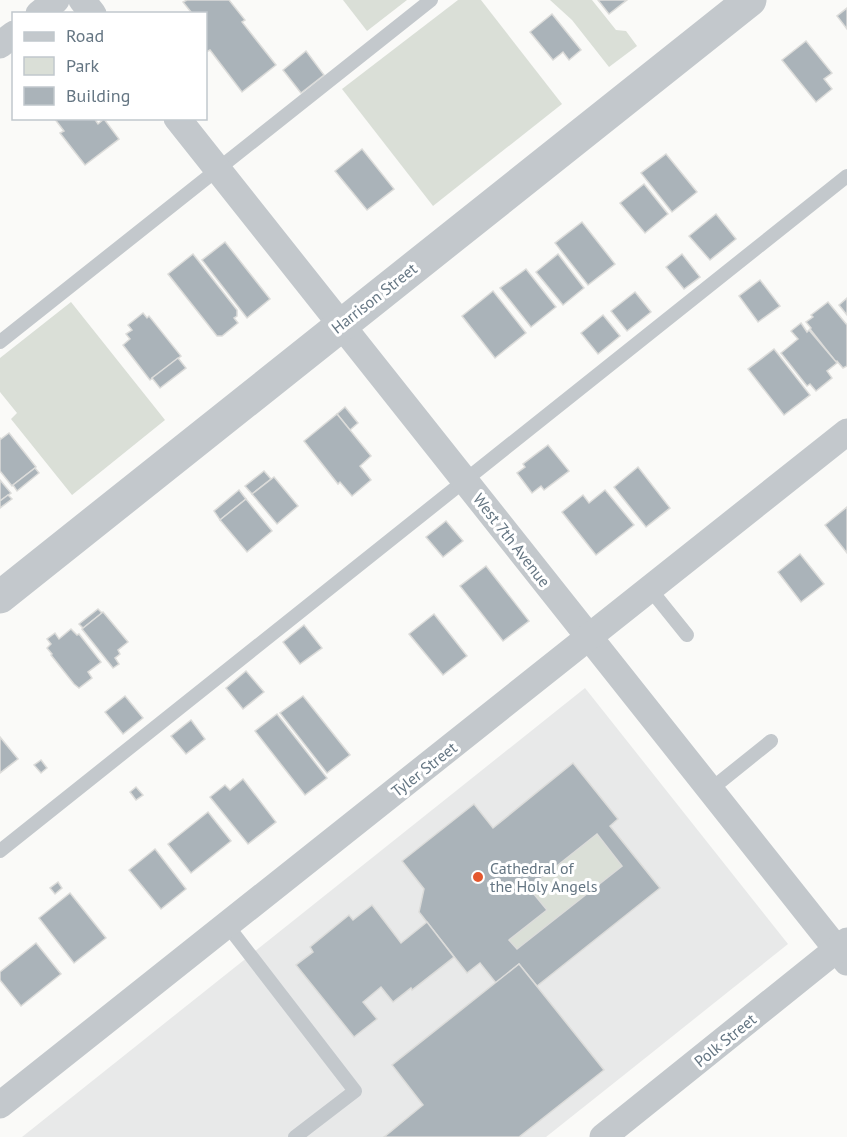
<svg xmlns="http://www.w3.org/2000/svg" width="847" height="1137" font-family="'PT Sans',sans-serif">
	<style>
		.built { fill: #e8e9e9 }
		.green { fill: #dadfd7 }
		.building { fill: #aab3b9; stroke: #dcdcda; stroke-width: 1.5; fill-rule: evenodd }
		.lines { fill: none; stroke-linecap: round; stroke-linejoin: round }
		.service { stroke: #c3c8cc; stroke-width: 14 }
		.minor { stroke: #c3c8cc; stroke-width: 27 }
		.tertiary { stroke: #c3c8cc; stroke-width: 33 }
		.poi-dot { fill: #e4572e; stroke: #fff; stroke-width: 2 }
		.labels { text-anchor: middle; stroke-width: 6; stroke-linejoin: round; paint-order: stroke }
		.street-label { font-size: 16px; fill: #657683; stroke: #fff }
		.poi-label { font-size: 16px; fill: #657683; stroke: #fff; text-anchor: start }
	</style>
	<rect width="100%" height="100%" fill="#fafaf8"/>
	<!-- built -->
	<polygon class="built" points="585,688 788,944 624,1075 546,1137 22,1137"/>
	<!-- green -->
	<g class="green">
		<polygon points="343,0 407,0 367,31"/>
		<polygon points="458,0 481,0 562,104 433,206 342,89"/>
		<polygon points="550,0 592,0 616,30 626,31 637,46 609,67 572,20"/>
		<polygon points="71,302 165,420 72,495 11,419 17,413 0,392 0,358"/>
		<polygon points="597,834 622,866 517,949 509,940 547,910 529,888"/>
	</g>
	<!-- building -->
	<g class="building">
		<polygon points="187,0 229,0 245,20 242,22 276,65 242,92 210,50 206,52 206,14 189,14 191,12 183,2"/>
		<polygon points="598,0 627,0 609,14"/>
		<polygon points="847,8 847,29 837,16"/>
		<polygon points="552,14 581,50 569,60 563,52 553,60 530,32"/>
		<polygon points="806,41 832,73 824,79 832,89 816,102 782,60"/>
		<polygon points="306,51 324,75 301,93 283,70"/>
		<polygon points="54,118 94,118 98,124 104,119 119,139 85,165 60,133 64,131"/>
		<polygon points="362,149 394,189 367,210 335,171"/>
		<polygon points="666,154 697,192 672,212 641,173"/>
		<polygon points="644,184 668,214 645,233 620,203"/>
		<polygon points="716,214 736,239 710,260 689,236"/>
		<polygon points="582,222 615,264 588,285 555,243"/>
		<polygon points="225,242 270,299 247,318 202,260"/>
		<polygon points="193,254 237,310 237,316 234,318 238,323 222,336 217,336 168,274"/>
		<polygon points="558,254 584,288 563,305 536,272"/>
		<polygon points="682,254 700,277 684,289 666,267"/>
		<polygon points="526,269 556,307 531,327 500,288"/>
		<polygon points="760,280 780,306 758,322 739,296"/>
		<polygon points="493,291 526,333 495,358 462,316"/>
		<polygon points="635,292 651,312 627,331 611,311"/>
		<polygon points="847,298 847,315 839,305"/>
		<polygon points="828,302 847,325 847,366 843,368 837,361 836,362 810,329 811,328 806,322 813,317 811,315"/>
		<polygon points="143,313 147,318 149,316 181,356 150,380 123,345 130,339 126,334 132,330 128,325"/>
		<polygon points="603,315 620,336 598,354 581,333"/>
		<polygon points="801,323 807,332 809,330 837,363 827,371 832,378 816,391 810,384 807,386 781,353 798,339 791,331"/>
		<polygon points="774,349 810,395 784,415 748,369"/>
		<polygon points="178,358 186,368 160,388 152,378"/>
		<polygon points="345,407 358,423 350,430 337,414"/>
		<polygon points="337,414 371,456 360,466 371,480 352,496 340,482 338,484 304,441"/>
		<polygon points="9,433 36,467 12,486 0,471 0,438 1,439"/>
		<polygon points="548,445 569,471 544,490 541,486 532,493 517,473 525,467 523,464"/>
		<polygon points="638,467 670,508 646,527 614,487"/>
		<polygon points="35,468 39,473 17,491 13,485"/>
		<polygon points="264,471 271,479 252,494 245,486"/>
		<polygon points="274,477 298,506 277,524 252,494"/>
		<polygon points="0,480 11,493 0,501"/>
		<polygon points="239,490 246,499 220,520 214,511"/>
		<polygon points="605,490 634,525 596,555 562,512 583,495 589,503"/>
		<polygon points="8,495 12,499 0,508 0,501"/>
		<polygon points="246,499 272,531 247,552 220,520"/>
		<polygon points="847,507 847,553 825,525"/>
		<polygon points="446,521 463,541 443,557 426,537"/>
		<polygon points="800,554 824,584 801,602 778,572"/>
		<polygon points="486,566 529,621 503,641 460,586"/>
		<polygon points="98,609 102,613 83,628 79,624"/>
		<polygon points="103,612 128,642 118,650 120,654 115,658 119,664 113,668 82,629"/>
		<polygon points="434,614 467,656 443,675 409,634"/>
		<polygon points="304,625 322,648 300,664 283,642"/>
		<polygon points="71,629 77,635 79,634 101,662 88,672 92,678 79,688 74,684 51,655 52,654 47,648 51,644 47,639 55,633 59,639"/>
		<polygon points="246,671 264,692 243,709 226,688"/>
		<polygon points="125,696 143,718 123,734 105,712"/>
		<polygon points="303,696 350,755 327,773 280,713"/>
		<polygon points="277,714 327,778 305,795 255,731"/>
		<polygon points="191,720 205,739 186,754 171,736"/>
		<polygon points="0,737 18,759 0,773"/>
		<polygon points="41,760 47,768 41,773 34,765"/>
		<path d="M573 763 618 819 610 826 660 888 537 986 519 964 496 983 480 963 467 973 419 912 424 889 402 861 474 804 493 828ZM597 834 622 866 517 949 509 940 547 910 529 888Z"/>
		<polygon points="243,779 276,822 248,844 210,797 225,785 230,790"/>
		<polygon points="136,787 143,795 136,800 130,792"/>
		<polygon points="208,812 231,841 191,873 168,844"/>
		<polygon points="155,849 186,889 161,909 129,870"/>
		<polygon points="58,882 62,888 55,894 50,888"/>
		<polygon points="70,893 106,938 74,963 39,918"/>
		<polygon points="372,905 401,943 427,922 454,957 412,990 411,988 393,1002 381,987 363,1002 377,1019 354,1037 296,965 313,952 310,947 349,915 353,920"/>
		<polygon points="36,943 61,974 21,1006 0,980 0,972"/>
		<polygon points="519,964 604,1070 519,1137 384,1137 423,1105 392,1065"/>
	</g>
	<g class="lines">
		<!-- service -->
		<g class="service">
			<polyline points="0,342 431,0"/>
			<polyline points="650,589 687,635"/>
			<polyline points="710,790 771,741"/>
			<polyline points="0,851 847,176"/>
			<polyline points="227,925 355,1091 295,1137"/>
		</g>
		<!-- minor -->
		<g class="minor">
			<polyline points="82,0 93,14"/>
			<polyline points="39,14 56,0"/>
			<polyline points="0,45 14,34"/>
			<polyline points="177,118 847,962"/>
			<polyline points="0,1105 847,432"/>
			<polyline points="603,1137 847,941"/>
		</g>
		<!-- tertiary -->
		<polyline class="tertiary" points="0,597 750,0"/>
	</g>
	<!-- markers -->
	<circle class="poi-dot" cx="478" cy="877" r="6"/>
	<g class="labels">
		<!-- street labels -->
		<g class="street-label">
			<text transform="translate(374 298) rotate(-38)" y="6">Harrison Street</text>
			<text transform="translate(512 540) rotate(52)" y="6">West 7th Avenue</text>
			<text transform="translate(424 769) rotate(-38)" y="6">Tyler Street</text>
			<text transform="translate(725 1040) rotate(-39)" y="6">Polk Street</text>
		</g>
		<!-- poi labels -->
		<g class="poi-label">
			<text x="490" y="874">Cathedral of<tspan x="490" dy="18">the Holy Angels</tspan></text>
		</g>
	</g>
	<!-- legend -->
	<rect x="12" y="12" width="195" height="108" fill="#ffffff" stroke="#c1c8cd" stroke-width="1.5"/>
	<rect x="24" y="32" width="30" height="9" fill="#c3c8cc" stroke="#c1c8cd" stroke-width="1.5"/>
	<text x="66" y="42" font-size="18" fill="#657683">Road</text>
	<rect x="24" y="57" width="30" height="18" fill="#dadfd7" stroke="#c1c8cd" stroke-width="1.5"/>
	<text x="66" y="72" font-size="18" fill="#657683">Park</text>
	<rect x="24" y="87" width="30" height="18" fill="#aab3b9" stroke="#c1c8cd" stroke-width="1.5"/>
	<text x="66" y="102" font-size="18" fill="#657683">Building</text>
</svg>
